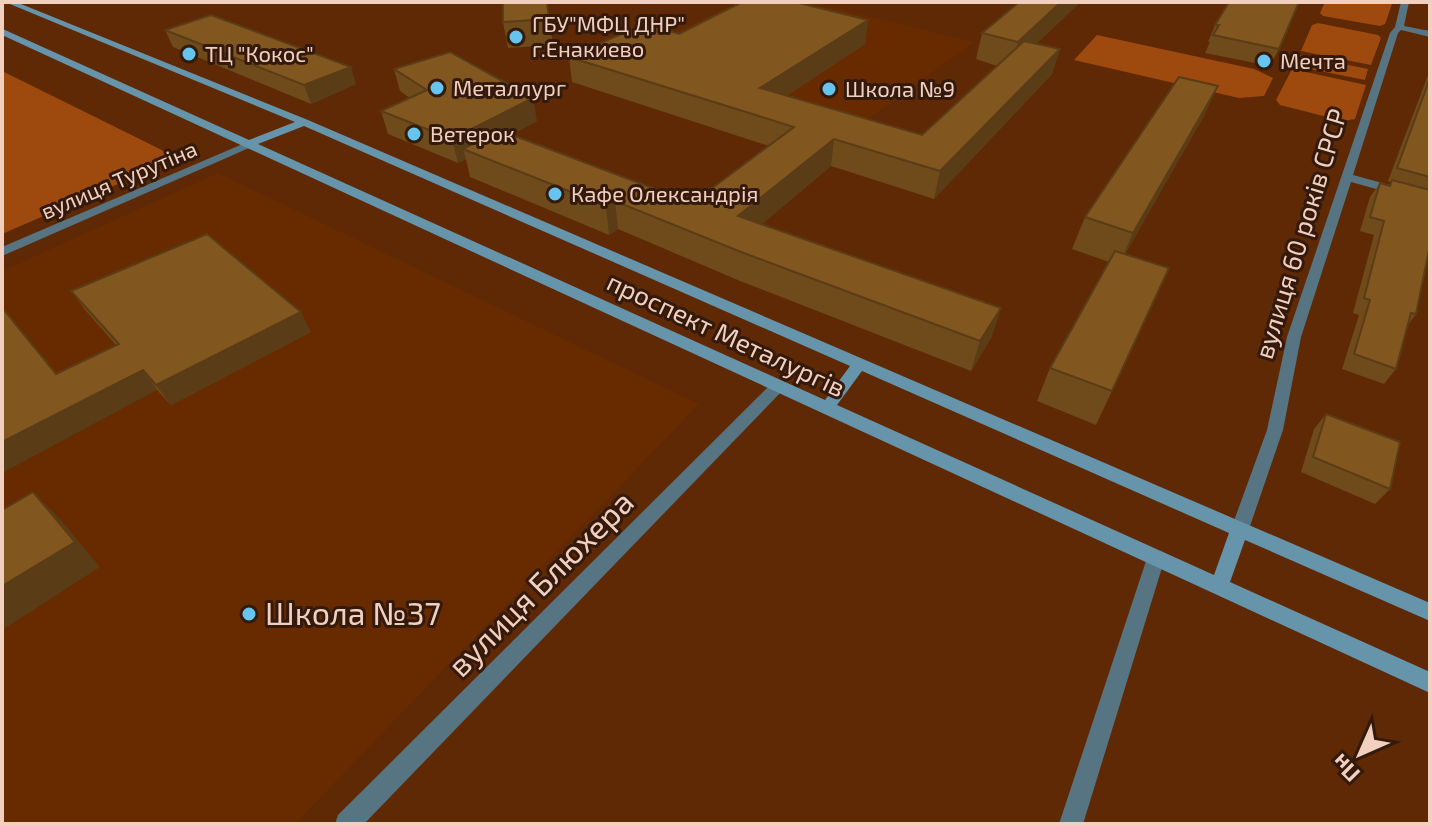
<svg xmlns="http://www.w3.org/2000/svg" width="1432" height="826" font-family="'Exo 2',sans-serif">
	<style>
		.built { fill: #682b00 }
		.green { fill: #9e4a0f }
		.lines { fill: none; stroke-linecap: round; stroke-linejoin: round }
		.street { fill: #577482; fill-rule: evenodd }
		.secondary { fill: #6594ab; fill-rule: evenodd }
		.wall { fill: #6f4a1b }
		.shaded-wall { fill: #5a3c16 }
		.building { fill: #81561f; stroke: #5a3c16; stroke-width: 2 }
		.poi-dot { fill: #65c5ee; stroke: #331a0d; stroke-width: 3 }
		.labels { text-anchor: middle; stroke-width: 6; stroke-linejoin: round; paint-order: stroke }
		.far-poi-label { font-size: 22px; fill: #f2d0bf; stroke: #331a0d; text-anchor: start }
		.far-street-label { font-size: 22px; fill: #f2d0bf; stroke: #331a0d }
		.street-label { font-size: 26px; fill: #f2d0bf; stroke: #331a0d }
		.near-street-label { font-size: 32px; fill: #f2d0bf; stroke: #331a0d }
		.near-poi-label { font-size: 32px; fill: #f2d0bf; stroke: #331a0d; text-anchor: start }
	</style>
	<rect width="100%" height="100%" fill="#5e2904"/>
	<!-- built -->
	<g class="built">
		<polygon points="738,2 812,2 974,42 861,124 633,53"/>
		<polygon points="218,173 699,404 295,824 2,824 2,271"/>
	</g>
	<!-- green -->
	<g class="green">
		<polygon points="1325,2 1390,2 1392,4 1385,24 1380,26 1323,16 1320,13"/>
		<polygon points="1318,23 1378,35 1381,38 1371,65 1301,51 1312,25"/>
		<polygon points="1097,35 1254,69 1273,78 1264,96 1239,98 1074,60"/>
		<polygon points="1299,55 1368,69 1365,80 1295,66"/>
		<polygon points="1292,69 1366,85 1355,119 1343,121 1280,105 1276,100"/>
		<polygon points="2,71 178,158 2,234"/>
	</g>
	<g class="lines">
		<!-- street -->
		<g class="street">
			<polygon points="1401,2 1409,2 1404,26 1430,31 1430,37 1401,30 1398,33 1353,175 1430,196 1430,204 1351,182 1301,337 1283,430 1249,529 1246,534 1240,537 1234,534 1231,529 1267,430 1287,337 1390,33 1395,27"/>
			<polygon points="252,140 257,143 256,145 2,256 2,247"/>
			<polygon points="778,381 783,382 786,386 783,390 364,824 335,824 338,815 773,382"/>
			<polygon points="1156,550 1163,552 1165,558 1083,824 1059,824 1147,558 1149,552"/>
		</g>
		<!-- secondary -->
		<path class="secondary" d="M5 2H16L308 120 1430 603V621L1245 540 1230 582 1430 672V693L2 35V29L5 30 249 140 295 122ZM304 126 850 366 825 400 258 144ZM862 371 1229 533 1214 575 837 405Z"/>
	</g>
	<!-- wall -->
	<g class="wall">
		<polygon points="547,2 553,45 508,48 503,22"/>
		<polygon points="868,20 865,44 786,96 922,135 997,66 976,59 982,33 1060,49 1052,74 934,199 831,166 762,224 1001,308 991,338 971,371 740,281 618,229 609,235 470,177 466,159 458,163 388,134 381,111 410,98 400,91 394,69 537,121 511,135 692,203 769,146 572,82 569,57 679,34"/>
		<polygon points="1215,25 1279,49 1270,66 1205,53 1210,42 1208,42"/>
		<polygon points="165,30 356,84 311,104 173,47"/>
		<polygon points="1430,60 1430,245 1416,314 1408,325 1396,369 1384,384 1342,369 1359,315 1353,313 1374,235 1360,231 1370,197 1380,183 1389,185 1391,182 1388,181 1428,75"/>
		<polygon points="1205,114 1125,254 1112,391 1096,425 1037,401 1050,368 1109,262 1072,249 1085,217"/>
		<polygon points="71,291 311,332 171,405 157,390 56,374 116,345 86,311"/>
		<polygon points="1326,414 1390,489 1375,504 1301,472 1314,429"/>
	</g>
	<!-- shaded-wall -->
	<g class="shaded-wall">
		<polygon points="1061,2 1081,2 1010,69 1018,42"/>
		<polygon points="868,20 865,44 759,114 760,88"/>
		<polygon points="1060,49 1052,74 934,199 940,171"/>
		<polygon points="351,67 356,84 311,104 304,85"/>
		<polygon points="1218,86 1205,114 1119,265 1133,233"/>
		<polygon points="533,98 537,121 476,154 463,149 466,159 458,163 452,139"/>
		<polygon points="834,139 831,166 737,245 738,216"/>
		<polygon points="615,201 618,229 609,235 606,206"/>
		<polygon points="1001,308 991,338 971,371 980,341"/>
		<polygon points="301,312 311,332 171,405 156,385"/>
		<polygon points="143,370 157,390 2,473 2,442"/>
		<polygon points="33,492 59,518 100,567 2,630 2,586"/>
	</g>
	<!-- building -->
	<g class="building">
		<polygon points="503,2 547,2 549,19 503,22"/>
		<polygon points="742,2 795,2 868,20 760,88 922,135 1024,41 1060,49 940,171 834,139 738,216 1001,308 980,341 741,252 615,201 606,206 463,149 499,130 692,203 794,127 569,57 646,23 679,34"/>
		<polygon points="1019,2 1061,2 1018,42 982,33"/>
		<polygon points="1229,2 1299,2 1279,49 1213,35 1219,25 1215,25"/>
		<polygon points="211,15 351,67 304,85 165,30"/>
		<polygon points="450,52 533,98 452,139 381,111 427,90 394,69"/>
		<polygon points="1179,77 1218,86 1133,233 1085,217"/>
		<polygon points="1430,78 1430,177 1397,168"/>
		<polygon points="1392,180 1430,190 1430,245 1416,314 1411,313 1396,369 1354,354 1370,300 1364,298 1384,221 1370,217 1380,183 1390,186"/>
		<polygon points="207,234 301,312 156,385 143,370 2,442 2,312 5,311 56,374 119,344 71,291"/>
		<polygon points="1115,251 1169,268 1112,391 1050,368"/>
		<polygon points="1326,414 1400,442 1390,489 1313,457"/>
		<polygon points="33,492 75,542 2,586 2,510"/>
	</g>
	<!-- markers -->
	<g class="poi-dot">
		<circle cx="516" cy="37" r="8"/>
		<circle cx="189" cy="54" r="8"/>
		<circle cx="1264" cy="61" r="8"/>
		<circle cx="437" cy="88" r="8"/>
		<circle cx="829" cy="89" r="8"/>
		<circle cx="414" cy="134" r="8"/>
		<circle cx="555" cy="194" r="8"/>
		<circle cx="249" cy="614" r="8"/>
	</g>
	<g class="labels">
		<!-- far-poi labels -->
		<g class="far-poi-label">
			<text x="532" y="32">ГБУ"МФЦ ДНР"<tspan x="532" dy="25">г.Енакиево</tspan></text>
			<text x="205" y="62">ТЦ "Кокос"</text>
			<text x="1280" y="69">Мечта</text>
			<text x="453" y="96">Металлург</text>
			<text x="845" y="97">Школа №9</text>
			<text x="430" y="142">Ветерок</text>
			<text x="571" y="202">Кафе Олександрія</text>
		</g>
		<!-- far-street labels -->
		<g class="far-street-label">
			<text transform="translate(119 180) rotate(-23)" y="8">вулиця Турутіна</text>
		</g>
		<!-- street labels -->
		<g class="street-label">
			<text transform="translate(1301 234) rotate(-73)" y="9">вулиця 60 років СРСР</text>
			<text transform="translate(726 335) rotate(25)" y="9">проспект Металургів</text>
		</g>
		<!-- near-street labels -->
		<g class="near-street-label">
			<text transform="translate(541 584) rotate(-45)" y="11">вулиця Блюхера</text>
		</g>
		<!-- near-poi labels -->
		<g class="near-poi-label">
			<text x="265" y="625">Школа №37</text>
		</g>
	</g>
	<!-- border -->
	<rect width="1432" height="826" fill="none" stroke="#f2d0bf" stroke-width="8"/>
	<!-- north arrow -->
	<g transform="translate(1360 754) rotate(225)" stroke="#331a0d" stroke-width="6" paint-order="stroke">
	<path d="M0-6L14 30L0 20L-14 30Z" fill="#f2d0bf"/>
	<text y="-12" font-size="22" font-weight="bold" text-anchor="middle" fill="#f2d0bf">Пн</text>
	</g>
</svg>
